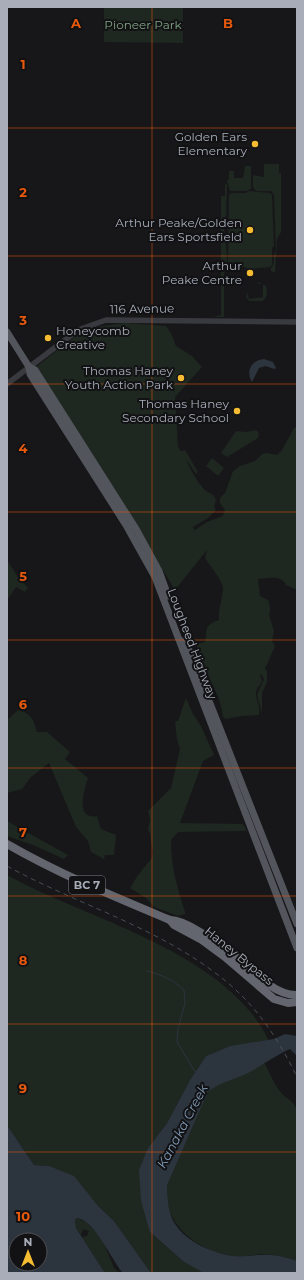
<svg xmlns="http://www.w3.org/2000/svg" width="304" height="1280" font-family="Montserrat,sans-serif">
	<style>
		.green { fill: #1e2720 }
		.water { fill: #2c353d; fill-rule: evenodd }
		.lines { fill: none; stroke-linecap: round; stroke-linejoin: round }
		.stream { stroke: #2c353d; stroke-width: 1 }
		.minor { stroke: #393a40; stroke-width: 5.5 }
		.major { stroke: #53555d; stroke-width: 7 }
		.highway { stroke: #63666f; stroke-width: 8 }
		.rail { stroke: #4a4c53; stroke-width: 1; stroke-dasharray: 5 4; stroke-linecap: butt }
		.grid { fill: none; stroke: #e8590c; stroke-width: 1; stroke-opacity: 0.55 }
		.poi-dot { fill: #f6bd32; stroke: #121214; stroke-width: 1.5 }
		.labels { text-anchor: middle; stroke-width: 4; stroke-linejoin: round; paint-order: stroke }
		.shield { fill: #121214; stroke: #7b7e88; stroke-width: 1 }
		.shield-label { font-size: 11px; font-weight: bold; fill: #a8adb9 }
		.park-label { font-size: 12px; fill: #7fa483; stroke: #121214 }
		.poi-label { font-size: 12px; fill: #a8adb9; stroke: #121214; text-anchor: end }
		.street-label { font-size: 12px; fill: #a8adb9; stroke: #121214 }
		.water-label { font-size: 13px; font-style: italic; fill: #7f99b4; stroke: #121214 }
		.grid-label { font-size: 13px; text-anchor: middle; font-weight: bold; fill: #e8590c; stroke: #121214; stroke-width: 4; stroke-linejoin: round; paint-order: stroke }
	</style>
	<rect width="100%" height="100%" fill="#171719"/>
	<!-- green -->
	<g class="green">
		<polygon points="104,7 183,7 183,43 104,42"/>
		<path d="M264 164H279V173H281V232L277 239 275 273 271 271V268C276 263 272 256 276 251L274 195 271 191H256L253 187V175L264 177Z"/>
		<polygon points="245,166 251,166 251,189 246,191 230,191 227,181 229,179 229,171 234,171 234,178 243,178"/>
		<path d="M225 183 227 185 226 218C219 229 233 258 224 273V317H213L221 315V196H225Z"/>
		<polygon points="248,191 270,193 272,195 274,246 272,248 272,265 270,267 248,269 245,267 231,267 228,264 229,195 231,193 246,193"/>
		<path d="M258 282 266 286C268 292 267 297 263 301H249L246 297 247 291 249 299 263 297V284H258Z"/>
		<path d="M125 323 166 326 171 333 176 346 192 356 202 367 175 397 178 447 181 451 185 450 198 472 196 474 186 459C190 469 197 482 205 490 210 494 214 493 216 500L214 507 216 510 208 518 193 527 195 530 207 522 223 516 225 510 220 503V498L225 493 233 471 240 466 255 461 262 454 267 453 277 455 282 450 294 428 297 427V590L286 585C282 575 268 578 258 579L260 596 268 600C270 605 271 610 269 615L274 631 272 641 275 646 265 669 267 671V682L262 693V713L257 695 264 679 261 674 260 675 262 681C261 685 256 688 256 693 255 700 261 703 259 715L241 716 226 719 223 717C221 700 215 689 207 674 202 665 200 654 196 644L205 642C208 628 203 626 219 620 218 607 223 598 223 588 223 581 209 565 205 558L207 550 175 590 37 366 82 331 102 326Z"/>
		<polygon points="256,430 259,433 258,438 227,457 221,453 236,431 246,432"/>
		<polygon points="212,458 224,468 218,476 206,466"/>
		<polygon points="7,560 18,577 28,588 25,592 16,587 7,600"/>
		<path d="M186 698 193 714 201 726 214 755 203 761 180 823 243 824 247 831 178 832 171 840C171 865 177 888 185 912V914L178 916 154 907 146 898 130 888 138 875 152 858 153 853 150 833 148 830 150 819 148 811 171 788 180 749 177 740 175 721H178Z"/>
		<path d="M18 710C31 713 34 720 37 732H47L70 752 65 759 88 778C84 791 75 820 97 816L101 829 116 835 114 855H105L104 859 91 852 88 841 76 827 49 763 31 777 22 789 7 793V720Z"/>
		<polygon points="7,821 68,855 64,859 33,845 10,837 7,835"/>
		<path d="M7 875C88 920 226 951 269 1041L230 1046 206 1056 190 1080 167 1123 148 1148 150 1232 184 1262 206 1273H151L114 1221 98 1206 49 1166 34 1165 7 1125Z"/>
		<path d="M264 1062C269 1071 273 1082 279 1090 286 1100 292 1098 297 1110V1261C286 1257 273 1254 261 1254 252 1255 243 1257 234 1256 199 1253 160 1223 167 1184 169 1171 178 1160 183 1148 192 1130 199 1111 208 1092L217 1085 251 1071Z"/>
		<polygon points="77,1218 86,1222 102,1238 114,1268 119,1273 105,1273 82,1237 87,1236 89,1231 83,1229 81,1235 76,1228 75,1220"/>
	</g>
	<!-- water -->
	<g class="water">
		<path d="M264 359 273 362 276 368 274 369 266 366 259 368 252 382C245 371 252 360 264 359Z"/>
		<path d="M285 1034 297 1036V1056L290 1049C277 1055 265 1063 252 1071 238 1079 221 1081 208 1092L167 1185C167 1197 168 1213 175 1224 187 1242 212 1253 233 1256 242 1257 252 1255 261 1255 273 1254 286 1257 297 1261V1273H204L184 1262 150 1232 141 1201 139 1170 148 1148 167 1123 190 1080 206 1056 230 1046 274 1039Z"/>
		<path d="M7 1125 34 1165 49 1166 74 1176 98 1206 114 1221 151 1273H123C111 1260 96 1221 77 1218L75 1220 76 1228 105 1273H7ZM16 1240H40V1264H16Z"/>
	</g>
	<g class="lines">
		<!-- stream -->
		<path class="stream" d="M147 971C160 974 174 980 184 990L185 1003 178 1029 177 1042 195 1072"/>
		<!-- minor -->
		<polyline class="minor" points="7,384 78,330 106,320 297,322"/>
		<!-- major -->
		<g class="major">
			<polyline points="7,332 29,367 30,374 126,525 155,577 297,948"/>
			<polyline points="29,367 35,370 136,529 159,571 168,596"/>
			<polyline points="185,640 297,924"/>
		</g>
		<!-- highway -->
		<g class="highway">
			<path d="M7 844C59 874 115 897 170 920 180 920 190 926 198 931 208 937 218 942 227 949 246 964 272 996 297 995"/>
			<polyline points="170,920 174,925 202,940 225,957 274,999 288,1003 297,1002"/>
		</g>
		<!-- rail -->
		<path class="rail" d="M7 866C80 906 164 929 228 983 258 1008 280 1042 297 1077"/>
	</g>
	<!-- grid -->
	<path class="grid" d="M152 7V1273M7 128H297M7 256H297M7 384H297M7 512H297M7 640H297M7 768H297M7 896H297M7 1024H297M7 1152H297"/>
	<!-- markers -->
	<g class="poi-dot">
		<circle cx="255" cy="144" r="4"/>
		<circle cx="250" cy="230" r="4"/>
		<circle cx="250" cy="273" r="4"/>
		<circle cx="48" cy="338" r="4"/>
		<circle cx="181" cy="378" r="4"/>
		<circle cx="237" cy="411" r="4"/>
	</g>
	<g class="labels">
		<!-- shield labels -->
		<rect class="shield" x="69" y="876" width="36" height="18" rx="3"/>
		<g class="shield-label">
			<text x="87" y="889">BC 7</text>
		</g>
		<!-- park labels -->
		<g class="park-label">
			<text x="143" y="29">Pioneer Park</text>
		</g>
		<!-- poi labels -->
		<g class="poi-label">
			<text x="247" y="141">Golden Ears<tspan x="247" dy="14">Elementary</tspan></text>
			<text x="242" y="227">Arthur Peake/Golden<tspan x="242" dy="14">Ears Sportsfield</tspan></text>
			<text x="242" y="270">Arthur<tspan x="242" dy="14">Peake Centre</tspan></text>
			<text x="56" y="335" text-anchor="start">Honeycomb<tspan x="56" dy="14">Creative</tspan></text>
			<text x="173" y="375">Thomas Haney<tspan x="173" dy="14">Youth Action Park</tspan></text>
			<text x="229" y="408">Thomas Haney<tspan x="229" dy="14">Secondary School</tspan></text>
		</g>
		<!-- street labels -->
		<g class="street-label">
			<text transform="translate(142 309) rotate(-1)" y="4">116 Avenue</text>
			<text transform="translate(192 644) rotate(69)" y="4">Lougheed Highway</text>
			<text transform="translate(239 956) rotate(39)" y="4">Haney Bypass</text>
		</g>
		<!-- water labels -->
		<g class="water-label">
			<text transform="translate(182 1126) rotate(-62)" y="5">Kanaka Creek</text>
		</g>
	</g>
	<g class="grid-label">
		<text x="76" y="28">A</text>
		<text x="228" y="28">B</text>
		<text x="23" y="69">1</text>
		<text x="23" y="197">2</text>
		<text x="23" y="325">3</text>
		<text x="23" y="453">4</text>
		<text x="23" y="581">5</text>
		<text x="23" y="709">6</text>
		<text x="23" y="837">7</text>
		<text x="23" y="965">8</text>
		<text x="23" y="1093">9</text>
		<text x="23" y="1221">10</text>
	</g>
	<!-- border -->
	<rect width="304" height="1280" fill="none" stroke="#a8adb9" stroke-width="16"/>
	<!-- north arrow -->
	<g transform="translate(28 1252)"><circle r="19" fill="#121214" stroke="#4e5056"/>
	<path d="M0-3L7 15L0 10L-7 15Z" fill="#f6bd32"/>
	<text y="-6" font-size="11" font-weight="bold" text-anchor="middle" fill="#a8adb9">N</text>
	</g>
</svg>
